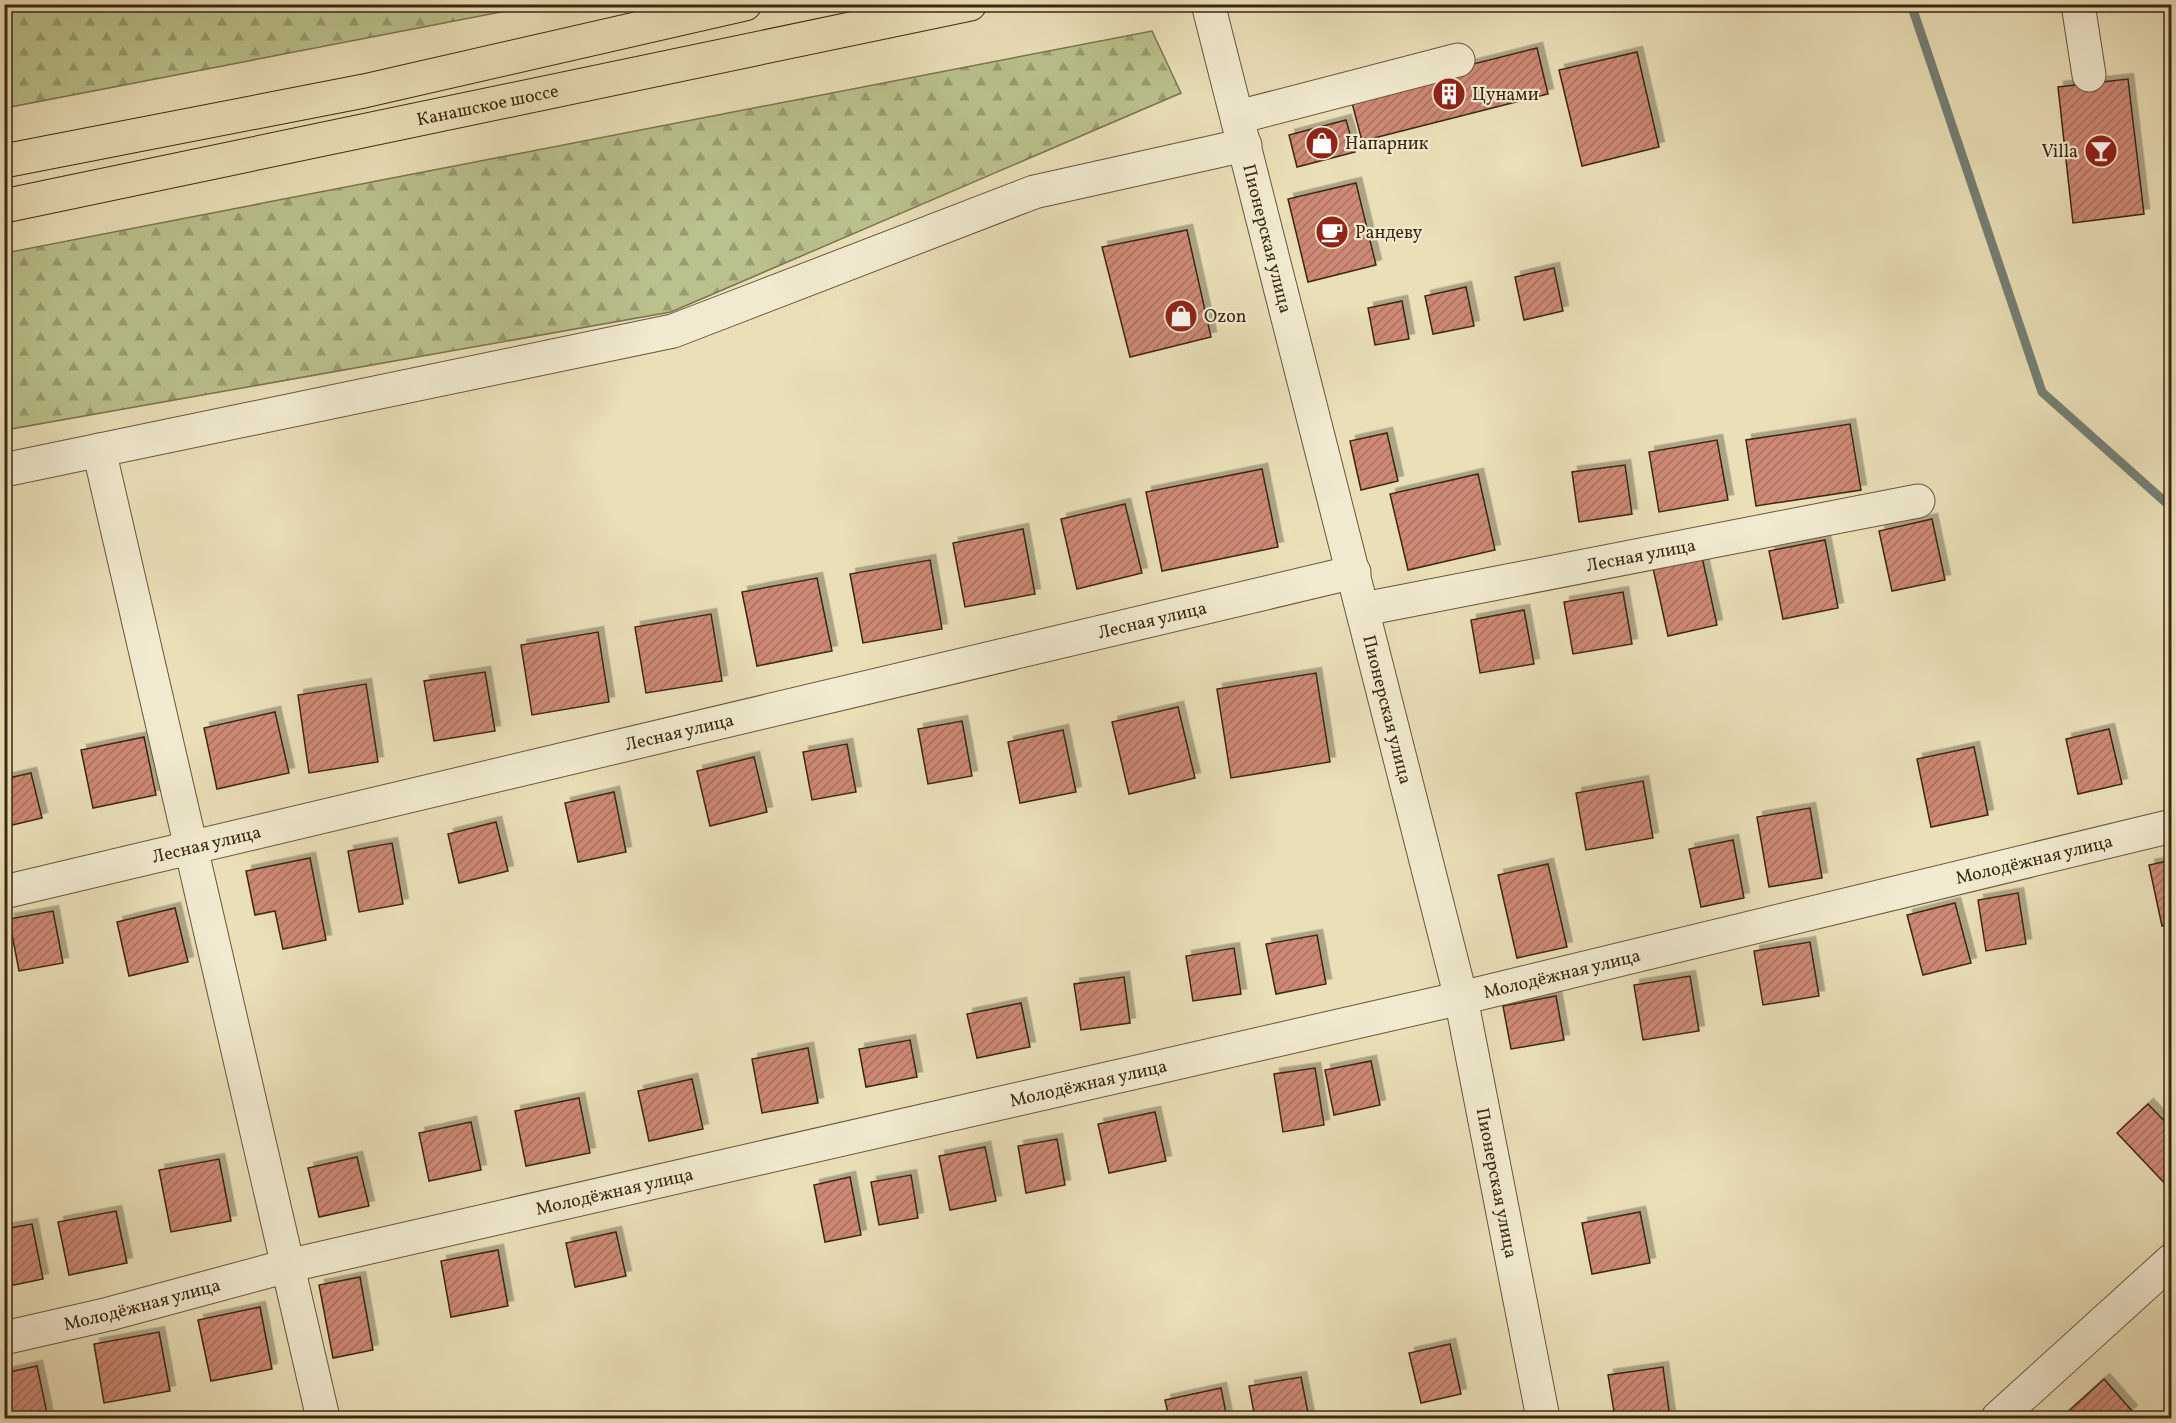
<svg xmlns="http://www.w3.org/2000/svg" width="2176" height="1423" font-family="Vollkorn,serif">
	<style>
		.forest { fill: url(#forest-firs); stroke: #7b744f; stroke-width: 1.5 }
		.lines { fill: none; stroke-linecap: round; stroke-linejoin: round }
		.stream { stroke: #748075; stroke-width: 9 }
		.building { fill: url(#building-hatch); stroke: #3c2712; stroke-width: 1.5; filter: url(#shadow) }
		.minor-casing { stroke: #68553b; stroke-width: 35 }
		.major-casing { stroke: #3c2712; stroke-width: 35 }
		.minor { stroke: #f1ead0; stroke-width: 33 }
		.major { stroke: #eadfb7; stroke-width: 33 }
		.labels { text-anchor: middle; stroke-width: 4.5; stroke-linejoin: round; paint-order: stroke }
		.poi-label { font-size: 18px; fill: #3c2712; stroke: #f1ead0; text-anchor: start }
		.street-label { font-size: 18px; fill: #3c2712; stroke: #f1ead0 }
	</style>
	<defs>
		<pattern id="forest-firs" width="22" height="20" patternUnits="userSpaceOnUse" patternTransform="scale(1.5)"><rect width="22" height="20" fill="#bac18c"/><path d="M5 1l3.5 6h-7zM16 11l3.5 6h-7z" fill="#989d71"/></pattern>
		<pattern id="building-hatch" width="6" height="6" patternUnits="userSpaceOnUse" patternTransform="scale(1.5)"><rect width="6" height="6" fill="#cd8974"/><path d="M-1 1l2-2M0 6l6-6M5 7l2-2" fill="none" stroke="#a8705e"/></pattern>
		<filter id="shadow"><feDropShadow dx="5.5" dy="-5.5" stdDeviation="0" flood-color="#0004"/></filter>
	</defs>
	<rect width="100%" height="100%" fill="#eadfb7"/>
	<filter id="stains"><feTurbulence type="fractalNoise" baseFrequency=".00333" numOctaves="4"/><feColorMatrix values="0 0 0 0 .2 0 0 0 0 .09 0 0 0 0 .02 0 0 0 .5 -.17"/></filter>
	<radialGradient id="worn" r=".72"><stop offset=".6" stop-color="#630" stop-opacity="0"/><stop offset="1" stop-color="#630" stop-opacity=".3"/></radialGradient>
	<!-- forest -->
	<g class="forest">
		<polygon points="5,4 537,4 537,5 5,108"/>
		<polygon points="1152,31 1181,93 671,312 5,430 5,253"/>
	</g>
	<g class="lines">
		<!-- stream -->
		<polyline class="stream" points="1911,4 2042,392 2172,508"/>
	</g>
	<!-- building -->
	<g class="building">
		<polygon points="1537,48 1548,94 1362,141 1350,95"/>
		<polygon points="1637,52 1659,147 1582,166 1559,70"/>
		<polygon points="2128,79 2144,214 2073,223 2058,87"/>
		<polygon points="1346,120 1355,152 1297,167 1289,135"/>
		<polygon points="1356,183 1376,265 1308,282 1288,199"/>
		<polygon points="1187,230 1211,337 1130,357 1102,247"/>
		<polygon points="1554,268 1563,311 1524,320 1515,277"/>
		<polygon points="1466,287 1474,326 1433,334 1425,296"/>
		<polygon points="1402,301 1409,339 1375,345 1368,308"/>
		<polygon points="1850,424 1861,490 1756,506 1746,440"/>
		<polygon points="1387,433 1398,481 1361,490 1350,441"/>
		<polygon points="1717,440 1728,500 1659,512 1649,452"/>
		<polygon points="1625,465 1632,514 1579,522 1572,472"/>
		<polygon points="1262,469 1278,547 1162,571 1146,492"/>
		<polygon points="1478,474 1495,550 1408,570 1390,494"/>
		<polygon points="1125,504 1142,573 1077,589 1061,519"/>
		<polygon points="1932,519 1945,580 1892,591 1879,531"/>
		<polygon points="1023,529 1035,594 965,607 953,543"/>
		<polygon points="1825,540 1838,608 1783,619 1769,551"/>
		<polygon points="1702,557 1717,625 1668,636 1653,568"/>
		<polygon points="930,560 942,629 863,643 850,574"/>
		<polygon points="817,578 832,651 757,666 742,592"/>
		<polygon points="1623,592 1632,644 1573,654 1564,602"/>
		<polygon points="1524,610 1534,664 1480,673 1471,620"/>
		<polygon points="711,614 722,681 646,693 635,627"/>
		<polygon points="598,632 609,702 532,715 521,645"/>
		<polygon points="485,672 495,731 434,741 424,681"/>
		<polygon points="1316,673 1330,762 1231,778 1217,689"/>
		<polygon points="366,684 378,762 309,773 298,695"/>
		<polygon points="1178,707 1195,778 1129,794 1112,722"/>
		<polygon points="275,712 289,773 217,789 204,728"/>
		<polygon points="962,721 972,776 928,784 918,729"/>
		<polygon points="2109,729 2122,784 2078,794 2066,739"/>
		<polygon points="1063,730 1076,792 1020,803 1008,742"/>
		<polygon points="144,737 156,795 93,808 81,750"/>
		<polygon points="847,744 856,792 812,800 803,752"/>
		<polygon points="1974,747 1988,815 1931,827 1917,759"/>
		<polygon points="754,757 767,812 710,826 697,771"/>
		<polygon points="31,773 42,818 4,827 4,779"/>
		<polygon points="1643,781 1653,838 1586,850 1576,793"/>
		<polygon points="614,792 626,852 578,862 565,803"/>
		<polygon points="1810,808 1822,878 1769,887 1757,817"/>
		<polygon points="496,822 508,871 459,883 448,834"/>
		<polygon points="1733,840 1744,898 1701,907 1689,849"/>
		<polygon points="392,843 403,904 359,912 348,851"/>
		<polygon points="310,858 326,940 283,949 275,911 255,915 246,871"/>
		<polygon points="2172,860 2172,924 2162,926 2149,865"/>
		<polygon points="1548,864 1567,947 1517,958 1498,875"/>
		<polygon points="2018,893 2026,944 1986,951 1978,900"/>
		<polygon points="1955,903 1971,963 1923,975 1907,915"/>
		<polygon points="175,908 188,962 129,976 117,922"/>
		<polygon points="53,911 63,963 19,971 9,919"/>
		<polygon points="1317,935 1326,984 1276,994 1266,944"/>
		<polygon points="1810,942 1819,996 1763,1005 1754,951"/>
		<polygon points="1234,948 1241,994 1193,1001 1186,956"/>
		<polygon points="1690,976 1699,1031 1643,1040 1634,985"/>
		<polygon points="1124,977 1130,1023 1081,1030 1074,984"/>
		<polygon points="1556,996 1564,1040 1511,1049 1503,1006"/>
		<polygon points="1021,1003 1030,1047 977,1058 967,1014"/>
		<polygon points="910,1040 917,1077 866,1087 859,1049"/>
		<polygon points="808,1048 818,1103 762,1113 752,1059"/>
		<polygon points="1371,1061 1380,1105 1334,1115 1325,1070"/>
		<polygon points="1315,1068 1324,1125 1283,1132 1274,1074"/>
		<polygon points="692,1079 703,1129 649,1141 638,1091"/>
		<polygon points="579,1098 590,1153 526,1166 515,1111"/>
		<polygon points="2148,1104 2172,1129 2170,1189 2117,1133"/>
		<polygon points="1155,1112 1166,1161 1109,1173 1098,1124"/>
		<polygon points="471,1122 481,1170 429,1181 419,1133"/>
		<polygon points="1057,1139 1065,1185 1026,1193 1018,1146"/>
		<polygon points="985,1147 996,1201 950,1210 939,1156"/>
		<polygon points="357,1157 369,1206 319,1217 308,1168"/>
		<polygon points="219,1159 231,1221 171,1232 159,1170"/>
		<polygon points="911,1175 918,1218 879,1225 871,1182"/>
		<polygon points="850,1177 861,1235 825,1242 814,1185"/>
		<polygon points="116,1211 127,1263 69,1275 58,1222"/>
		<polygon points="1640,1212 1650,1263 1592,1274 1582,1223"/>
		<polygon points="32,1224 43,1279 4,1287 4,1229"/>
		<polygon points="616,1232 626,1276 575,1287 566,1243"/>
		<polygon points="498,1250 508,1306 451,1317 441,1261"/>
		<polygon points="360,1277 373,1350 333,1358 319,1285"/>
		<polygon points="260,1307 272,1369 211,1381 198,1320"/>
		<polygon points="159,1332 170,1391 104,1403 94,1344"/>
		<polygon points="1450,1344 1461,1394 1421,1403 1409,1353"/>
		<polygon points="37,1366 48,1418 4,1418 4,1373"/>
		<polygon points="1663,1367 1670,1418 1615,1418 1608,1375"/>
		<polygon points="1301,1377 1309,1418 1255,1418 1249,1386"/>
		<polygon points="2104,1379 2132,1411 2123,1418 2061,1418"/>
		<polygon points="1221,1388 1227,1418 1169,1418 1165,1400"/>
	</g>
	<g class="lines">
		<defs>
			<g id="minor">
				<path id="s1" d="M1208 4 1461 998 1543 1418"/>
				<polyline points="2078,4 2089,75"/>
				<polyline points="1238,117 1458,60"/>
				<polyline points="99,450 323,1418"/>
				<polyline points="4,470 673,331 1034,192 1245,145"/>
				<path id="s2" d="M1364 609 1918 501"/>
				<path id="s3" d="M4 892 1354 572"/>
				<path id="s4" d="M4 1338 109 1314 287 1266 1461 998 2172 826"/>
				<polyline points="1998,1418 2172,1260"/>
			</g>
			<g id="major">
				<polyline points="4,161 364,91 745,4"/>
				<path id="s5" d="M4 206 970 4"/>
			</g>
		</defs>
		<!-- minor casing -->
		<use href="#minor" class="minor-casing"/>
		<!-- major casing -->
		<use href="#major" class="major-casing"/>
		<!-- minor -->
		<use href="#minor" class="minor"/>
		<!-- major -->
		<use href="#major" class="major"/>
	</g>
	<!-- icons -->
	<defs>
		<symbol id="building-disc" viewBox="-11 -11 22 22"><circle r="9.5" fill="#8f2418" stroke="#f1ead0"/><path d="M-4-6H4V6H1V3H-1V6H-4ZM-2.5-4.3h1.7v1.8h-1.7ZM.8-4.3h1.7v1.8H.8ZM-2.5-1h1.7V.8h-1.7ZM.8-1h1.7V.8H.8Z" fill="#fff"/></symbol>
		<symbol id="shop-disc" viewBox="-11 -11 22 22"><circle r="9.5" fill="#8f2418" stroke="#f1ead0"/><path d="M-5-2.5h2.3a2.7 3.5 0 0 1 5.4 0H5L5.5 6h-11ZM-1.5-2.5h3a1.5 2.3 0 0 0-3 0Z" fill="#fff"/></symbol>
		<symbol id="bar-disc" viewBox="-11 -11 22 22"><circle r="9.5" fill="#8f2418" stroke="#f1ead0"/><path d="M-6-5H6L.8 .8V4.5H3.5V6h-7V4.5H-.8V.8Z" fill="#fff"/></symbol>
		<symbol id="cafe-disc" viewBox="-11 -11 22 22"><circle r="9.5" fill="#8f2418" stroke="#f1ead0"/><path d="M-5.5-4.5H6V0H3Q3 3.5 0 3.5H-2.5Q-5.5 3.5-5.5 0ZM3-3.2v2h1.7v-2ZM-6 4.5H4V6H-6Z" fill="#fff"/></symbol>
	</defs>
	<g fill-rule="evenodd">
		<use href="#building-disc" x="1430" y="75" width="38" height="38"/>
		<use href="#shop-disc" x="1303" y="124" width="38" height="38"/>
		<use href="#bar-disc" x="2082" y="132" width="38" height="38"/>
		<use href="#cafe-disc" x="1313" y="213" width="38" height="38"/>
		<use href="#shop-disc" x="1162" y="297" width="38" height="38"/>
	</g>
	<g class="labels">
		<!-- poi labels -->
		<g class="poi-label">
			<text x="1472" y="100">Цунами</text>
			<text x="1345" y="149">Напарник</text>
			<text x="2078" y="157" text-anchor="end">Villa</text>
			<text x="1355" y="238">Рандеву</text>
			<text x="1204" y="322">Ozon</text>
		</g>
		<!-- street labels -->
		<g class="street-label">
			<text dy="6" stroke="none"><textPath href="#s5" startOffset="494">Канашское шоссе</textPath></text>
			<text dy="6" stroke="none"><textPath href="#s1" startOffset="242">Пионерская улица</textPath></text>
			<text dy="6" stroke="none"><textPath href="#s2" startOffset="282">Лесная улица</textPath></text>
			<text dy="6" stroke="none"><textPath href="#s3" startOffset="1180">Лесная улица</textPath></text>
			<text dy="6" stroke="none"><textPath href="#s1" startOffset="728">Пионерская улица</textPath></text>
			<text dy="6" stroke="none"><textPath href="#s3" startOffset="694">Лесная улица</textPath></text>
			<text dy="6" stroke="none"><textPath href="#s3" startOffset="208">Лесная улица</textPath></text>
			<text dy="6" stroke="none"><textPath href="#s4" startOffset="2086">Молодёжная улица</textPath></text>
			<text dy="6" stroke="none"><textPath href="#s4" startOffset="1600">Молодёжная улица</textPath></text>
			<text dy="6" stroke="none"><textPath href="#s4" startOffset="1114">Молодёжная улица</textPath></text>
			<text dy="6" stroke="none"><textPath href="#s1" startOffset="1214">Пионерская улица</textPath></text>
			<text dy="6" stroke="none"><textPath href="#s4" startOffset="628">Молодёжная улица</textPath></text>
			<text dy="6" stroke="none"><textPath href="#s4" startOffset="142">Молодёжная улица</textPath></text>
		</g>
	</g>
	<!-- margin -->
	<rect width="2176" height="1423" fill="none" stroke="#eadfb7" stroke-width="24"/>
	<rect x="6" y="6" width="2164" height="1411" fill="none" stroke="#3c2712" stroke-width="3"/>
	<rect x="12" y="12" width="2152" height="1399" fill="none" stroke="#3c2712" stroke-width="1.5"/>
	<rect width="100%" height="100%" filter="url(#stains)"/>
	<rect width="100%" height="100%" fill="url(#worn)"/>
</svg>
